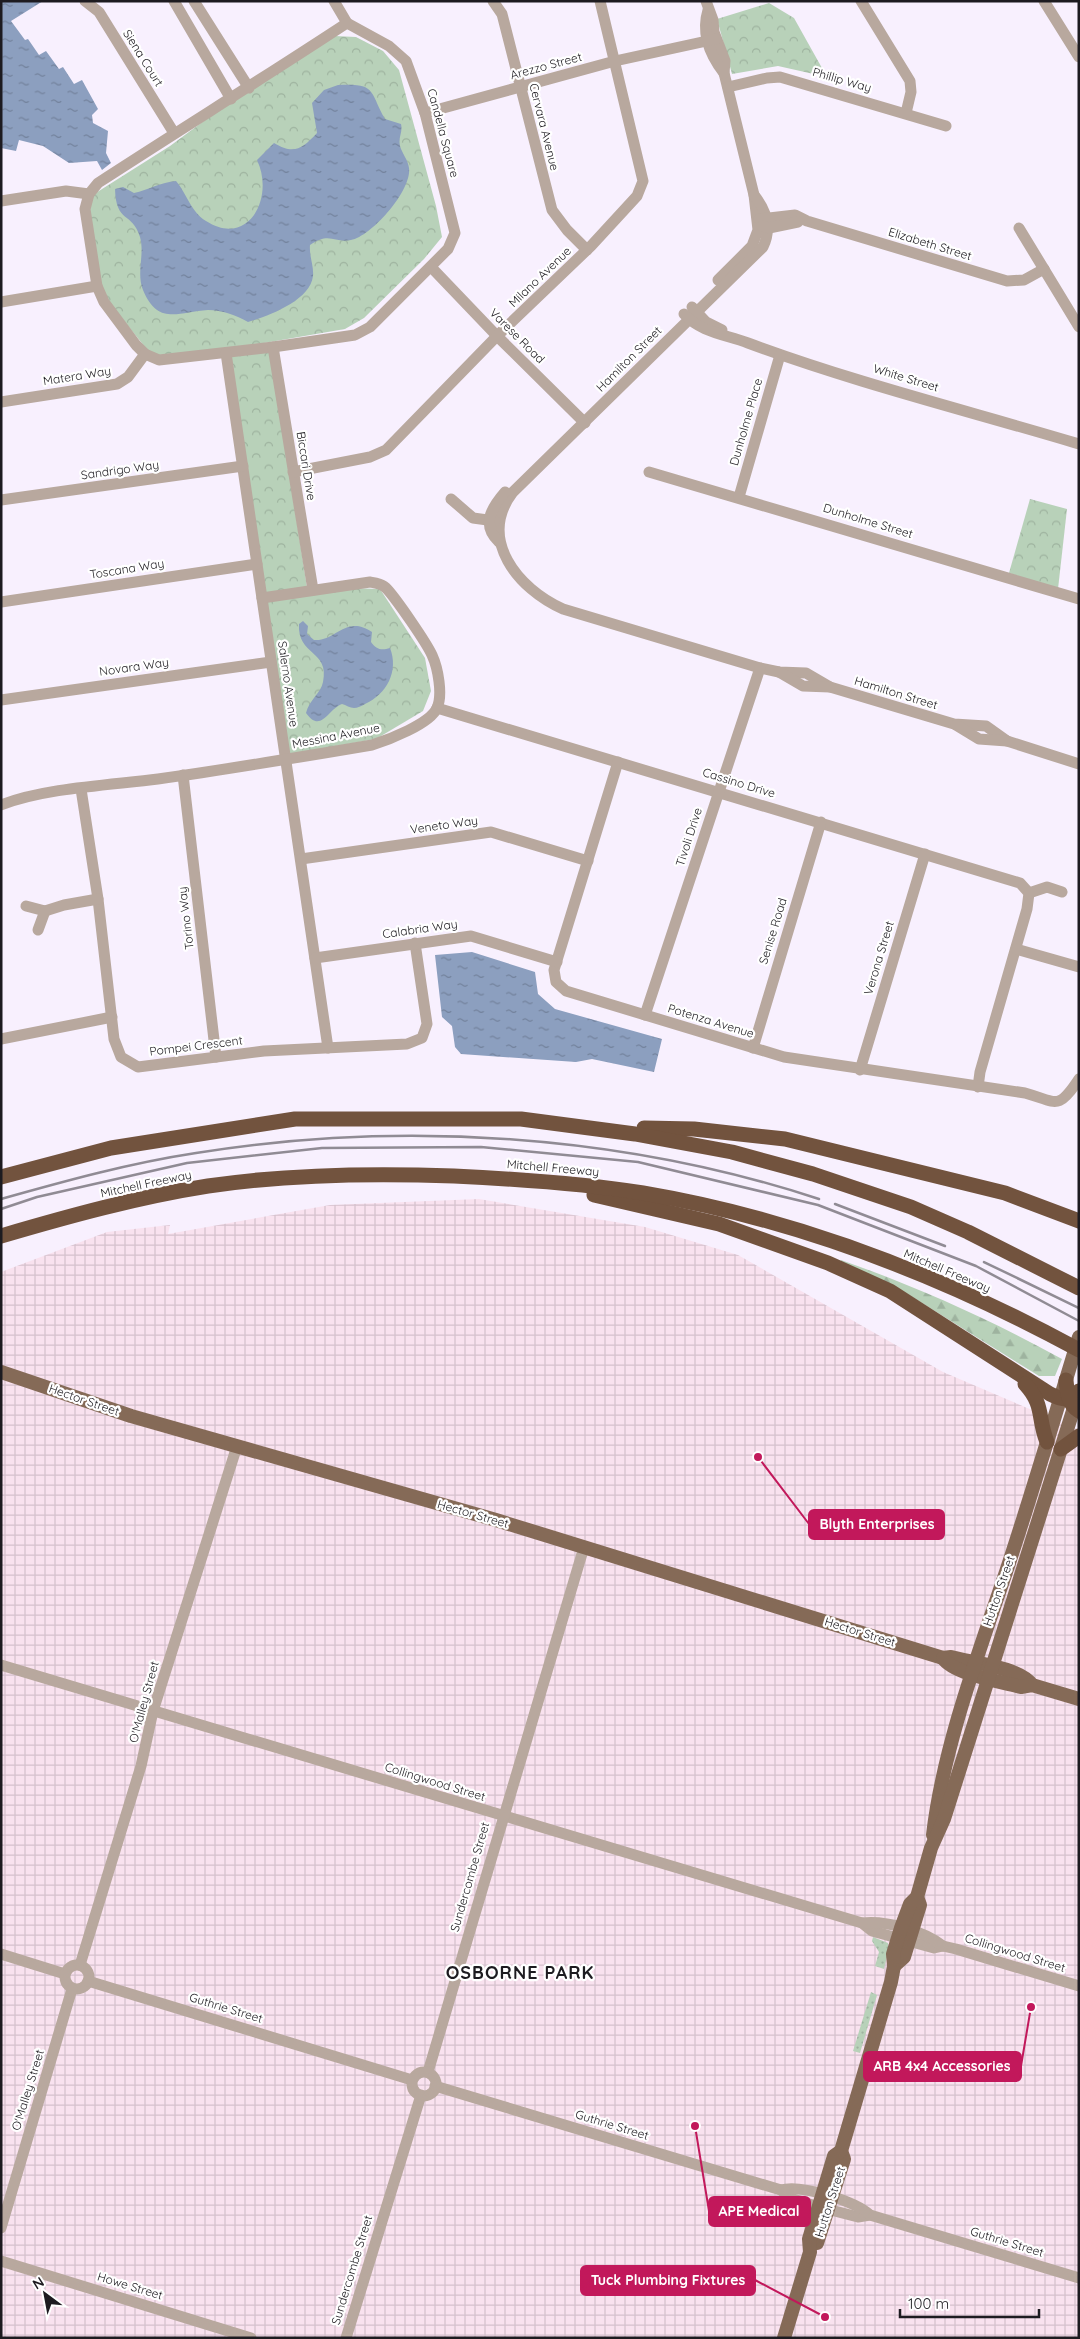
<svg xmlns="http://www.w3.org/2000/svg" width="1080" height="2339" font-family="Quicksand,sans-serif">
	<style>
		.industrial { fill: url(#industrial-grid) }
		.grass { fill: url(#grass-dots) }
		.forest { fill: url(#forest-firs) }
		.park { fill: url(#park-crowns) }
		.water { fill: url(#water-ripples) }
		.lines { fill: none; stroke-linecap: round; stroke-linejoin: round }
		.minor { stroke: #b8a89e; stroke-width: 11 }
		.major { stroke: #856a57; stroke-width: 14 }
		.highway { stroke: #72533e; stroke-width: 15 }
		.rail { stroke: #908b94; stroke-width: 2.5 }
		.labels { text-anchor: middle; stroke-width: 4.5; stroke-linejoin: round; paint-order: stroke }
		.street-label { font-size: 12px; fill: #1d1b20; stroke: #fff }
		.district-label { font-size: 18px; font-weight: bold; letter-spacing: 1px; fill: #1d1b20; stroke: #fff }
		.leader { fill: none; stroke: #c2185b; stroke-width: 2 }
		.callout-dot { fill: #c2185b; stroke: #fff; stroke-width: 2 }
		.callout { fill: #c2185b; stroke: #c2185b; stroke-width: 2 }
		.callout-label { font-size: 14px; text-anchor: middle; font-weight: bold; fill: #fff }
	</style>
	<defs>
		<pattern id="industrial-grid" width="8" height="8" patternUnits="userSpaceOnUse" patternTransform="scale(1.25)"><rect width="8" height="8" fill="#f9e2ef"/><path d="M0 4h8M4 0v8" fill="none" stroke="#d5c1cd"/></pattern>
		<pattern id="grass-dots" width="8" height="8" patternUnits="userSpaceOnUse" patternTransform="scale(1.25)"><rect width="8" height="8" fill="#b8d1b9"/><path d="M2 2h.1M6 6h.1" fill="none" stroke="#9eb39f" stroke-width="1.8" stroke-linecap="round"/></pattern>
		<pattern id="forest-firs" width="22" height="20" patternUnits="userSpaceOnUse" patternTransform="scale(1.25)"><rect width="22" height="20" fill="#b8d1b9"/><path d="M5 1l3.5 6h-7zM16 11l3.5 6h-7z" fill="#9eb39f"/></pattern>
		<pattern id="park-crowns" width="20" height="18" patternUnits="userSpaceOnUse" patternTransform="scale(1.25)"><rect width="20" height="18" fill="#b8d1b9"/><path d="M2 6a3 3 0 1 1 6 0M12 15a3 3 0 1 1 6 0" fill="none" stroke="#9eb39f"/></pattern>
		<pattern id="water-ripples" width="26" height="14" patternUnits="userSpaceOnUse" patternTransform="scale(1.25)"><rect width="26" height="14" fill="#8c9fbf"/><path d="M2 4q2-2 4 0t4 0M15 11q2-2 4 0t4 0" fill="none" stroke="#72819b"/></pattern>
	</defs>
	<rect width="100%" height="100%" fill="#f8f0fe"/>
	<!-- industrial -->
	<polygon class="industrial" points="479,1199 645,1227 738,1255 943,1372 1079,1430 1079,2338 1,2338 1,1272 107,1232 170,1225 168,1234 330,1205"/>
	<!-- grass -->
	<g class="grass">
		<polygon points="873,1937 888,1943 888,1952 884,1969 875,1966 879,1952 872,1941"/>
		<polygon points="871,1992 877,1995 860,2053 853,2051"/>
	</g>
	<!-- forest -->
	<path class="forest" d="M841 1260C918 1287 991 1320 1062 1359L1055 1376H1039L906 1293 840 1264Z"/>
	<!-- park -->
	<g class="park">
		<polygon points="769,3 794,18 827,77 778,66 732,74 717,19"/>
		<polygon points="335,36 356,37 383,51 399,70 436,206 442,237 424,259 364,318 345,329 253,345 160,355 149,352 112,306 102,289 89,210 91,196 170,146 220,109"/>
		<polygon points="270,350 307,587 261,595 228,355"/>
		<polygon points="1030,499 1067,509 1058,589 1009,573"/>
		<polygon points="352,588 380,589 425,658 431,691 423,711 376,739 285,755 263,600"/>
	</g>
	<!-- water -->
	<g class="water">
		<polygon points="1,1 43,1 11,21 25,40 28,39 39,55 46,51 59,69 63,67 74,84 82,80 98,109 92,115 93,123 108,131 106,153 111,163 102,170 97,161 69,163 43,146 19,140 16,151 1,148"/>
		<path d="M338 85C377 83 369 91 385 119L401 124C403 132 398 137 400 146 402 153 408 160 409 168 412 190 372 236 351 240 335 244 330 231 310 245 309 256 314 266 313 276 310 301 268 316 248 322 236 315 222 310 208 310 178 312 158 326 143 290 136 272 145 255 140 237 132 211 116 224 115 189L123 187 134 193C148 190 161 182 176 181 187 194 191 212 206 221 248 248 275 198 257 160L274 143C294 155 302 149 317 133L312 103 324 90Z"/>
		<path d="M303 621 308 626 307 634 314 640C335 642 346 614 372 632L371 642C376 649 381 651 390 648 399 671 387 694 365 704 362 706 357 708 354 708 350 708 346 705 342 704 328 709 321 734 306 713 309 700 321 693 323 682 330 650 297 656 299 624Z"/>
		<polygon points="472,952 535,972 538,994 555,1009 662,1039 654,1072 592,1059 576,1062 461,1054 455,1047 452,1026 442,1017 435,955"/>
	</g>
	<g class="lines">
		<!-- minor -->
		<g class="minor">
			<polyline points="85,1 99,12 174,133"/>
			<polyline points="174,1 231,99"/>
			<polyline points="194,1 249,88"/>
			<polyline points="334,1 347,23"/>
			<polyline points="493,1 502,14 552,210 567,230 587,250"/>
			<polyline points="706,1 713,20 714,32 725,61 724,73 754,195 758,230 752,246 718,280"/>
			<polyline points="861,1 910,81 911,92 906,113"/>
			<polyline points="1044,1 1079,57"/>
			<path d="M708 10C701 33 710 55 724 73"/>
			<path d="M347 23 389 46 406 61 425 113 455 233 448 249 370 327 355 335 273 347 159 360 145 354 136 345 104 302 97 286 85 209 89 194 98 183C181 129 265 77 347 23Z"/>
			<polyline points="728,87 767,78 780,77 946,126"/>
			<polyline points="425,113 615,61 716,39"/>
			<path d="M754 195C767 211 772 228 763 247L513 492C477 539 518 589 563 609L760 668 779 672 806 673 830 687"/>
			<polyline points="1,201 66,191 89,194"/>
			<polyline points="759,219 795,215 807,221 1007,281 1024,280 1044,269"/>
			<polyline points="762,226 769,228 798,222"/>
			<polyline points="1019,228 1079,327"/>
			<polyline points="431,267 497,336 585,423"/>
			<polyline points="1,302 97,286"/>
			<polyline points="692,307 706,322 722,330"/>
			<path d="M684 314C702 333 724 334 748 343 856 383 969 411 1079 444"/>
			<polyline points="273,347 313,590"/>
			<polyline points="226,353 328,1048"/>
			<polyline points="1,402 117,384 128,377 145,354"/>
			<polyline points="293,472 370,457 386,450 497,336 591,246 637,196 643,181 600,1"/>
			<polyline points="649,472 1079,599"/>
			<polyline points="739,497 780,355"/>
			<polyline points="451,499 473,518 495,521"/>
			<polyline points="1,500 243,466"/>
			<path d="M499 542C481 525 491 508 505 492"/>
			<polyline points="1,602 257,564"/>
			<polyline points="779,672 803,686 830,687 954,724 986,726 1007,741"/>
			<polyline points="1,700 271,662"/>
			<polyline points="437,708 1020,883 1029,893 1027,909 980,1072 978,1087"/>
			<polyline points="956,725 979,739 1007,741 1079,764"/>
			<path d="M618 762 554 970 556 982 566 991 784 1057 1025 1093C1057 1102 1058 1111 1079 1079"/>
			<polyline points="183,775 216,1057"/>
			<polyline points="81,789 98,899 114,1039 121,1057 138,1067 264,1051 407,1044 422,1038 427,1024 415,943"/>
			<path d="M1 805C44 788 111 785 158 779 230 769 301 757 372 745 388 740 430 724 437 708 443 695 438 668 432 655 426 642 397 600 387 589 383 584 376 583 370 582L262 598"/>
			<polyline points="301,859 491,832 588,861"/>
			<polyline points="1029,893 1047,887 1062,892"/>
			<polyline points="26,906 45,911 64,905 98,899"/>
			<polyline points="38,930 45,911"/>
			<polyline points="1016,949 1079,967"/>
			<polyline points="315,958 471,936 557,962"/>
			<polyline points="645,1015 760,668"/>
			<polyline points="1,1039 112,1017"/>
			<polyline points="753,1048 821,822"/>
			<polyline points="860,1070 925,854"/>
			<polyline points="1,1665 862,1923 872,1931 934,1948 943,1946 956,1949 1079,1986"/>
			<path d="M862 1923C886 1920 924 1931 943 1946"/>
			<polyline points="1,1954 65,1974"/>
			<circle cx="77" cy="1977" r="12"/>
			<polyline points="80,1965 141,1766 153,1711 237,1446"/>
			<polyline points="88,1981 412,2080"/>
			<polyline points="428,2072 584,1547"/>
			<circle cx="424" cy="2084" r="12"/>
			<polyline points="435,2086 781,2190 790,2198 819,2207 858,2217 870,2215 1079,2278"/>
			<path d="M781 2190C800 2184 855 2201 870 2215"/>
			<polyline points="1,2228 72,1989"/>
			<polyline points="1,2261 251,2338"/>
			<polyline points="346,2338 421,2095"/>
		</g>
		<!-- major -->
		<g class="major">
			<path d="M1 1372 131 1416 496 1520 943 1658 951 1657C973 1663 1019 1667 1032 1685"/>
			<path d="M943 1658C953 1674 1002 1682 1021 1687L1032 1685 1079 1699"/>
			<path d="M933 1835C943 1748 978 1655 1006 1572 1032 1494 1055 1415 1079 1337"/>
			<polyline points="894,1966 904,1957 920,1905 917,1897"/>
			<polyline points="817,2243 844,2159 841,2151"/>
			<polyline points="784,2338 810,2252 809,2239 834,2156 841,2151 891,1982 894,1966 893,1954 901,1928 910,1904 917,1897 931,1848 944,1819 1077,1398"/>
		</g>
		<!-- highway -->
		<g class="highway">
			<polyline points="644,1128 694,1129 785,1139 1005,1193 1079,1221"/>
			<polyline points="1,1177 111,1148 295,1119 521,1119 635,1134 732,1152 813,1174 911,1207 968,1232 1079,1288"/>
			<path d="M594 1195 719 1224 828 1263 890 1291 1050 1394C1062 1400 1071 1402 1079 1391"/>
			<path d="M1 1236C69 1216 138 1197 208 1186 289 1174 372 1173 454 1176 517 1179 581 1183 643 1193 796 1219 943 1276 1079 1350"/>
			<path d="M1066 1380C1067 1391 1068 1405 1079 1411"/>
			<path d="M1025 1384C1045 1406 1037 1417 1047 1442"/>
			<polyline points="1061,1449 1079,1436"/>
		</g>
		<!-- rail -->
		<g class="rail">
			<path d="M1 1199C65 1181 130 1163 196 1153 401 1120 621 1134 819 1199"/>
			<polyline points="835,1204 945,1246"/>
			<polyline points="1,1209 37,1197 187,1163 322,1148 481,1147 638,1162 818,1205 976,1266 1079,1321"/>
			<polyline points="984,1262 1079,1308"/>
		</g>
	</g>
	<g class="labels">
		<!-- street labels -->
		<g class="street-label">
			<text transform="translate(143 58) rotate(58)" y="4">Siena Court</text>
			<text transform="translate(546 66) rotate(-15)" y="4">Arezzo Street</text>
			<text transform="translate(842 80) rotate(16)" y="4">Phillip Way</text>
			<text transform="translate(544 127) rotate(76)" y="4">Cervara Avenue</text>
			<text transform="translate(443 133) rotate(75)" y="4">Candella Square</text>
			<text transform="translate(930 244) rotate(17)" y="4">Elizabeth Street</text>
			<text transform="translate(540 277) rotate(-44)" y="4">Milano Avenue</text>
			<text transform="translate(517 336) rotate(45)" y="4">Varese Road</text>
			<text transform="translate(629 359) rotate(-45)" y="4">Hamilton Street</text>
			<text transform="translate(77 376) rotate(-9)" y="4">Matera Way</text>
			<text transform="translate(906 378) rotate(17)" y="4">White Street</text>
			<text transform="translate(746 422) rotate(-74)" y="4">Dunholme Place</text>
			<text transform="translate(306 466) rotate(81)" y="4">Biccari Drive</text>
			<text transform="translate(120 470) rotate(-8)" y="4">Sandrigo Way</text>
			<text transform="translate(868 521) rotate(17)" y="4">Dunholme Street</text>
			<text transform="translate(127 569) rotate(-9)" y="4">Toscana Way</text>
			<text transform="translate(134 667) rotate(-8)" y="4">Novara Way</text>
			<text transform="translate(288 684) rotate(82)" y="4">Salerno Avenue</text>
			<text transform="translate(896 693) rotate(17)" y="4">Hamilton Street</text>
			<text transform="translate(336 736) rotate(-11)" y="4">Messina Avenue</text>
			<text transform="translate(739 783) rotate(17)" y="4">Cassino Drive</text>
			<text transform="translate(444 825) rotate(-8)" y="4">Veneto Way</text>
			<text transform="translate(689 837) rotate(-72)" y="4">Tivoli Drive</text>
			<text transform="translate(186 918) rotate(-97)" y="4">Torino Way</text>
			<text transform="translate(420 929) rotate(-8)" y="4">Calabria Way</text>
			<text transform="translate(773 931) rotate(-73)" y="4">Senise Road</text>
			<text transform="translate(879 958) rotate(-73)" y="4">Verona Street</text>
			<text transform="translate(711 1021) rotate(17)" y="4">Potenza Avenue</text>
			<text transform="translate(196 1046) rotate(-7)" y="4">Pompei Crescent</text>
			<text transform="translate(553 1168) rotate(5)" y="4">Mitchell Freeway</text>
			<text transform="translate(146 1184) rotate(-12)" y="4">Mitchell Freeway</text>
			<text transform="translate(947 1271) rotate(23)" y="4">Mitchell Freeway</text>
			<text transform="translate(84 1400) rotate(19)" y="4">Hector Street</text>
			<text transform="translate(473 1514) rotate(16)" y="4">Hector Street</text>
			<text transform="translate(999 1591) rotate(-71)" y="4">Hutton Street</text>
			<text transform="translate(860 1632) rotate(17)" y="4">Hector Street</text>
			<text transform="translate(144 1702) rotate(-75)" y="4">O'Malley Street</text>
			<text transform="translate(435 1782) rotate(17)" y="4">Collingwood Street</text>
			<text transform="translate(470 1877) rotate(-74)" y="4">Sundercombe Street</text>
			<text transform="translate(1015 1953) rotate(17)" y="4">Collingwood Street</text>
			<text transform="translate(226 2008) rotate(17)" y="4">Guthrie Street</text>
			<text transform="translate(28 2090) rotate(-73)" y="4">O'Malley Street</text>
			<text transform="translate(612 2125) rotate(17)" y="4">Guthrie Street</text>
			<text transform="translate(830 2202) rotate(-72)" y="4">Hutton Street</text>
			<text transform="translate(1007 2242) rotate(17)" y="4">Guthrie Street</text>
			<text transform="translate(352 2270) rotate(-73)" y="4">Sundercombe Street</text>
			<text transform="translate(130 2286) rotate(17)" y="4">Howe Street</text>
		</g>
		<!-- district labels -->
		<g class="district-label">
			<text x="520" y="1979">OSBORNE PARK</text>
		</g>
	</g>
	<!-- callouts -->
	<path class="leader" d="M758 1457L809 1524M1031 2007L1021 2066M695 2126L709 2211M825 2317L755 2280"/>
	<g class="callout-dot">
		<circle cx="758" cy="1457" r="5"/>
		<circle cx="1031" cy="2007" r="5"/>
		<circle cx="695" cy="2126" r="5"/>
		<circle cx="825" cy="2317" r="5"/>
	</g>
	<g class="callout">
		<rect x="809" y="1510" width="135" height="29" rx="5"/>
		<rect x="864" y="2052" width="157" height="29" rx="5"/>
		<rect x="709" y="2197" width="101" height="29" rx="5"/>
		<rect x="581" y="2266" width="174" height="29" rx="5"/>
	</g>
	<g class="callout-label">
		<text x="877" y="1529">Blyth Enterprises</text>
		<text x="942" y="2071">ARB 4x4 Accessories</text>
		<text x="759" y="2216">APE Medical</text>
		<text x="668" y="2285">Tuck Plumbing Fixtures</text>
	</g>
	<!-- border -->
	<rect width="1080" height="2339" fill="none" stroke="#1d1b20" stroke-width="5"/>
	<!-- north arrow -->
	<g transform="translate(45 2294) rotate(328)" stroke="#ffffff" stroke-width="4" paint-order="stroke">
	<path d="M0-4L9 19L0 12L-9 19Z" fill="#1d1b20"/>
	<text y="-8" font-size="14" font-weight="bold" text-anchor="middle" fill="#1d1b20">N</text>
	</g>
	<!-- scale -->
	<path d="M900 2309v8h139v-8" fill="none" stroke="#1d1b20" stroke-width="2.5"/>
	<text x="908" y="2309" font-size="15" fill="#1d1b20" stroke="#ffffff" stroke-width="4" paint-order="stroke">100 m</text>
</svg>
